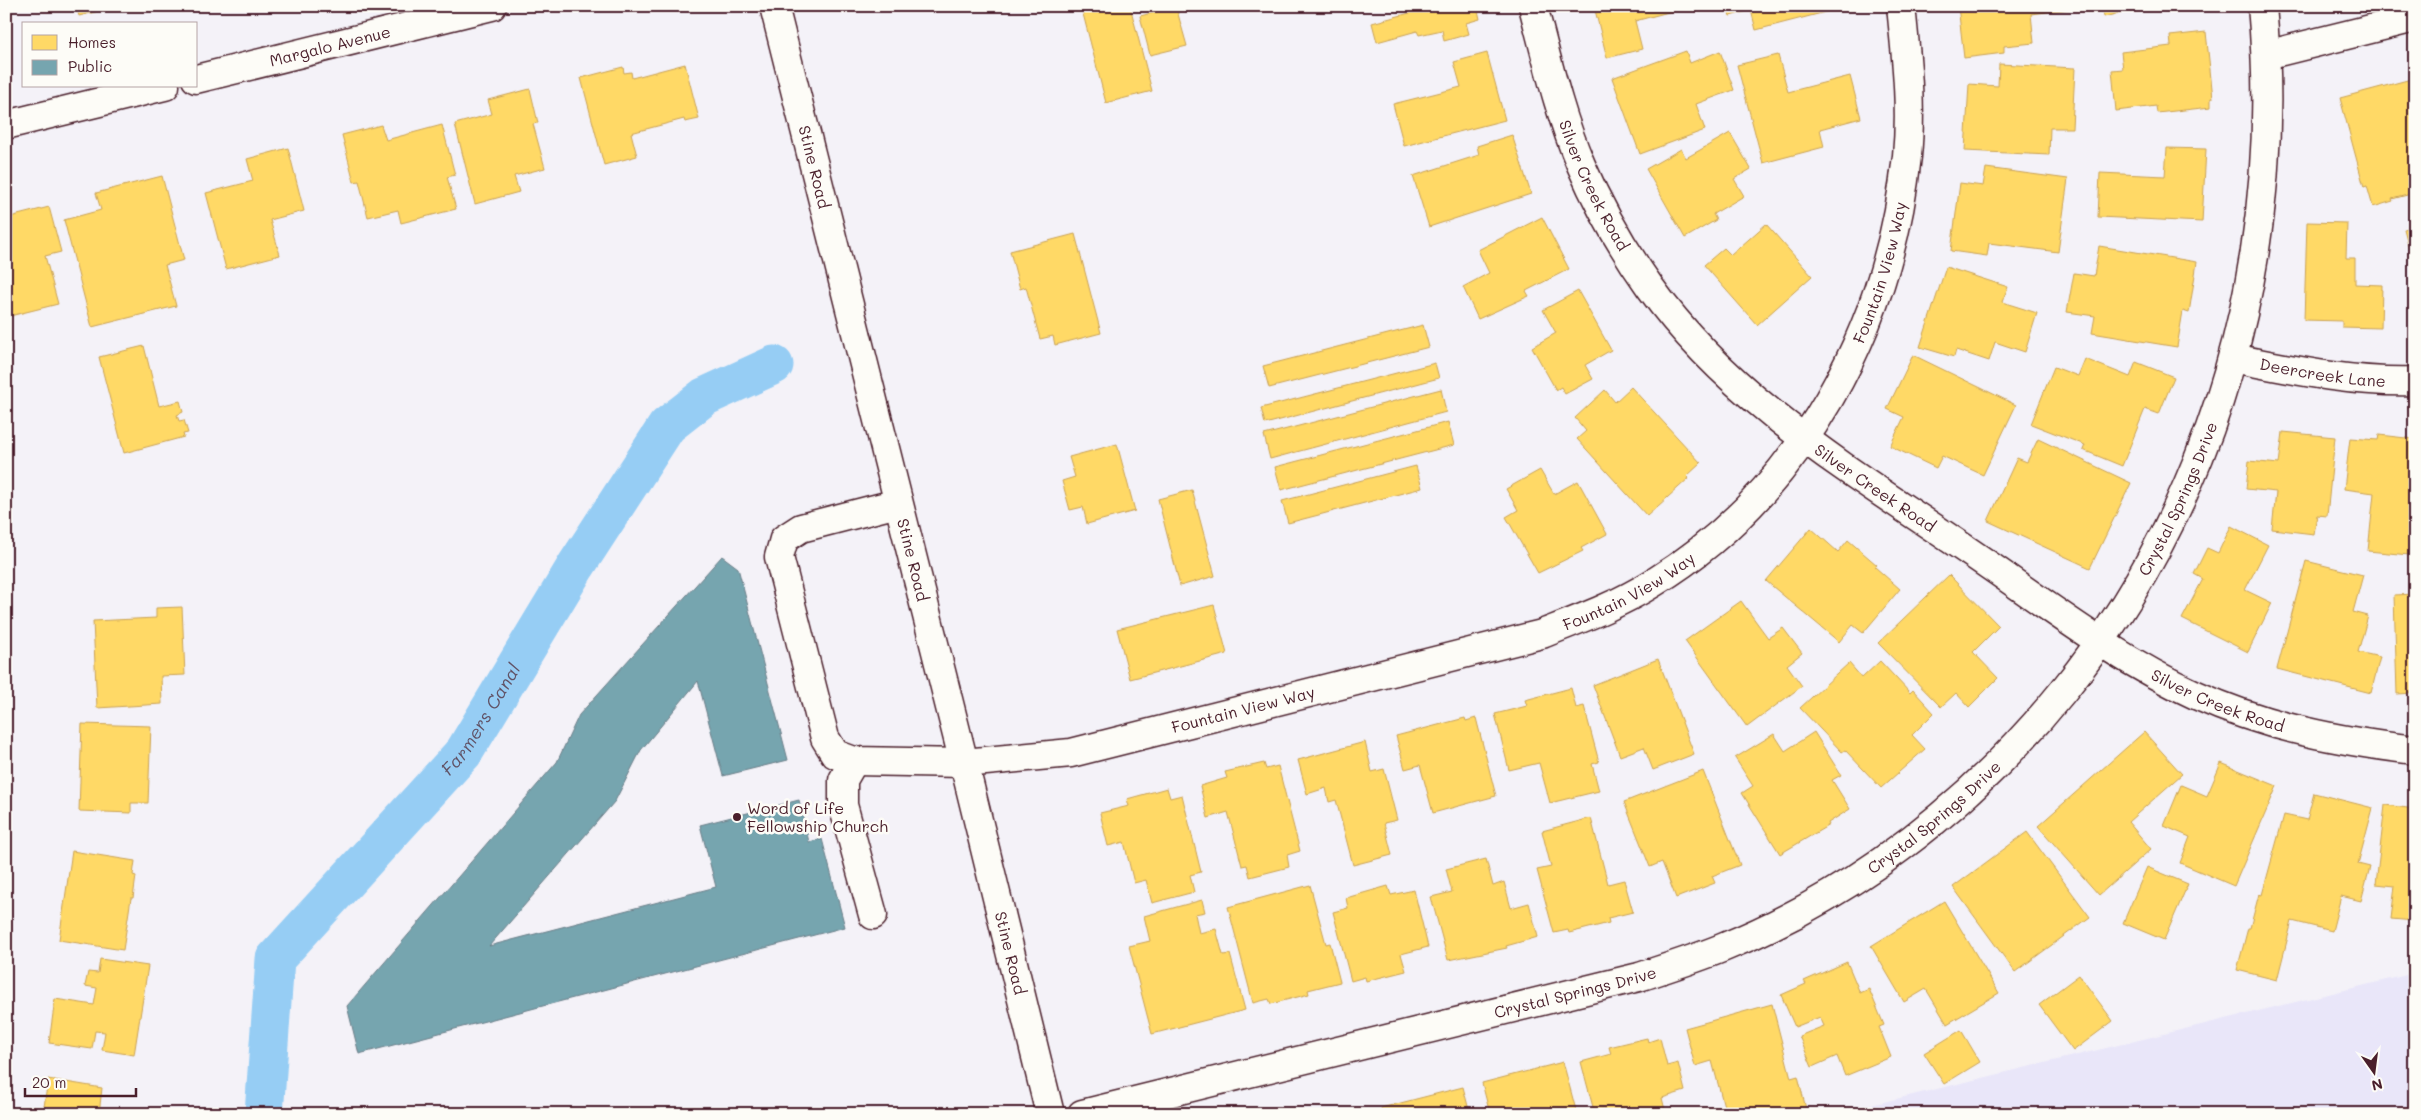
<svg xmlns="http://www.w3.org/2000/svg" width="2421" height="1120" font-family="Mali,sans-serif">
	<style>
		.built { fill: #e9e6f9 }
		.homes { fill: #ffd966; stroke: #c9a154 }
		.public { fill: #76a5af; stroke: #697d87 }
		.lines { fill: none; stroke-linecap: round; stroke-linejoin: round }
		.canal { stroke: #96cdf4; stroke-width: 39 }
		.minor-casing { stroke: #4a1f2b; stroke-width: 31 }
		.major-casing { stroke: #4a1f2b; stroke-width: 31 }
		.minor { stroke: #fdfcf7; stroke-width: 28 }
		.major { stroke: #fdfcf7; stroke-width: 28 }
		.poi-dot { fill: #4a1f2b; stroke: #fdfcf7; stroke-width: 2 }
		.labels { text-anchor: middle; stroke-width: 5; stroke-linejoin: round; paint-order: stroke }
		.street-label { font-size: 16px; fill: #4a1f2b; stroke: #fdfcf7 }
		.poi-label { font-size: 16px; fill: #4a1f2b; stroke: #fdfcf7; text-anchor: start }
		.water-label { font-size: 18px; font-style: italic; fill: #615367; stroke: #fdfcf7 }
	</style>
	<rect width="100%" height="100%" fill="#f4f2f8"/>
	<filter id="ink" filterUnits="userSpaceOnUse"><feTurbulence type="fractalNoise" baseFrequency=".02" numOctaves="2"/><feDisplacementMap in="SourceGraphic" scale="10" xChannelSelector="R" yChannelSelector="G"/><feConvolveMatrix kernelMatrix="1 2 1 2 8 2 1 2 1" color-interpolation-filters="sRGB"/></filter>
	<g filter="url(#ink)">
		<!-- built -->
		<polygon class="built" points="2415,973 2415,1114 1834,1114"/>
		<!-- homes -->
		<g class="homes">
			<polygon points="76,6 118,6 79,16"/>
			<polygon points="1081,6 1130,6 1152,91 1106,103"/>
			<polygon points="1436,6 1477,6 1480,19 1466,23 1469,34 1444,41 1442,30 1419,35 1417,31 1377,42 1372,23"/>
			<polygon points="1594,6 1691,6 1635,21 1642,49 1607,58"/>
			<polygon points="1727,6 1844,6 1845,7 1756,30 1751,10 1730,16"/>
			<polygon points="1958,6 2070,6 2070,9 2031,14 2034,43 2004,46 2004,53 1964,58"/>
			<polygon points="2101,6 2147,6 2104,17"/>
			<polygon points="1176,7 1187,46 1150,55 1140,16"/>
			<polygon points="2206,32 2213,98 2211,99 2211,107 2157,113 2156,106 2116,111 2112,70 2123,69 2121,52 2171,46 2170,36"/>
			<polygon points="1686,51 1690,63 1720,51 1734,90 1696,104 1705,130 1640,154 1612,78"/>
			<polygon points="1487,53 1505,120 1404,146 1393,104 1461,87 1454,62"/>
			<polygon points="1778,55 1788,92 1850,76 1861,118 1820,129 1824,147 1763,163 1737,65"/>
			<polygon points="685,64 699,119 685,122 684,119 631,133 637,156 604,165 581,78 623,67 624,73 631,72 632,78"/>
			<polygon points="1999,64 2075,68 2072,128 2050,128 2049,155 1965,151 1969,84 1998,86"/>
			<polygon points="2415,78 2415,193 2392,199 2393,201 2373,207 2367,186 2364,187 2340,98"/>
			<polygon points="530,89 538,123 533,124 545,168 514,176 519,192 475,204 455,124 492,114 488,100"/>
			<polygon points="381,125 386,140 442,125 455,175 447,177 456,209 401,223 398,210 368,217 359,181 354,182 342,135"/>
			<polygon points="1730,133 1751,169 1734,179 1744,196 1713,214 1716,220 1685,238 1646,169 1681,149 1686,158"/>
			<polygon points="1512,135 1531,194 1429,227 1413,176 1479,155 1477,146"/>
			<polygon points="288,148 304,211 270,220 280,255 226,269 206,193 253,181 247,159"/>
			<polygon points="2167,148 2206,149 2202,222 2098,217 2100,173 2165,176"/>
			<polygon points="1986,168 2068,179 2058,252 1989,243 1987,256 1951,251 1960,183 1983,186"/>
			<polygon points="162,176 184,260 165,265 176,306 92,327 64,220 101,210 96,193"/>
			<polygon points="49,207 61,252 45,256 58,304 6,317 6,218"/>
			<polygon points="1542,217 1569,269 1526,291 1529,296 1478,319 1463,287 1489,273 1478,250"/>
			<polygon points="2307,222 2347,223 2346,258 2355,258 2355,284 2382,285 2381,328 2342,327 2342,321 2304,320"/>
			<polygon points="1766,224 1812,276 1757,325 1704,265 1724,248 1731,255"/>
			<polygon points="2415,226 2415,270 2404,229"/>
			<polygon points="1075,234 1101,333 1055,345 1053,336 1040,339 1026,287 1020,289 1010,251"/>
			<polygon points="2099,246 2197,262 2189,313 2183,311 2177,347 2092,333 2095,316 2067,312 2074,273 2094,276"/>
			<polygon points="1946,267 2008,287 2002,302 2037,313 2025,352 1995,342 1989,361 1956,350 1954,357 1920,347"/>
			<polygon points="1578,291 1611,350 1585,365 1593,379 1565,394 1561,387 1556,390 1532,347 1556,333 1543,310"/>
			<polygon points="1423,325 1429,347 1269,388 1263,366"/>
			<polygon points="144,346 159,406 180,401 183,412 177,415 179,421 184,420 188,433 183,434 184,437 124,453 99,357"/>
			<polygon points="1913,355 2016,405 1983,475 1942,456 1936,468 1890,446 1904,417 1887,409"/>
			<polygon points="2085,359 2130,377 2136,362 2174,377 2159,414 2145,409 2122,466 2083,450 2085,445 2031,424 2054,367 2078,376"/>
			<polygon points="1435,363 1439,378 1265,424 1261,408"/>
			<polygon points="1631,387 1701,463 1687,476 1689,478 1647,516 1577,439 1586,431 1575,418 1605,390 1615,402"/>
			<polygon points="1441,389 1446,412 1270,459 1264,435"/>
			<polygon points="1448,422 1454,445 1281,490 1275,467"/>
			<polygon points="2283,432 2335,437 2327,516 2317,515 2314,534 2272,529 2276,492 2246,489 2249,461 2279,464"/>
			<polygon points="2379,435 2415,439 2415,520 2412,520 2409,555 2368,551 2374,493 2344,489 2350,438 2378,440"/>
			<polygon points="2038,439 2131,483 2090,568 1988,521 2017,458 2027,462"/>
			<polygon points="1117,444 1135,511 1087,524 1083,507 1070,510 1062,481 1075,477 1069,457"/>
			<polygon points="1416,466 1422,488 1288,523 1282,501"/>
			<polygon points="1540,470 1554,494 1578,481 1607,534 1581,548 1583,551 1538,573 1506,517 1518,510 1506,489"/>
			<polygon points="1192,490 1215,576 1180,586 1158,499"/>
			<polygon points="2231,526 2268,545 2245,590 2272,603 2248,652 2182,619 2203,579 2194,574 2207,548 2218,553"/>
			<polygon points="1811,528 1838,552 1848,540 1877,565 1875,567 1900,589 1863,633 1853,625 1839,642 1766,581"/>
			<polygon points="2306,561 2363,575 2353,612 2368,616 2358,652 2380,657 2371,693 2277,669"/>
			<polygon points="1949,575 1999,626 1973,652 1998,678 1969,707 1956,693 1941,707 1878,643"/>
			<polygon points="2415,594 2415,693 2397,694 2394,595"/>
			<polygon points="1741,601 1768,638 1783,628 1802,653 1787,665 1802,686 1747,727 1685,641"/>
			<polygon points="1214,605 1227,654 1130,679 1117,629"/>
			<polygon points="182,607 185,675 161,676 162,704 97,708 93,621 156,618 156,608"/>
			<polygon points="1658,659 1694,754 1653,770 1644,747 1620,756 1593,685"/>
			<polygon points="1880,661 1910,693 1913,690 1934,713 1912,735 1925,749 1881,788 1845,750 1842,752 1800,708 1849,663 1862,678"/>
			<polygon points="1571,688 1576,708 1584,706 1599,762 1592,764 1599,791 1550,803 1539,763 1509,770 1495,714 1527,706 1525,700"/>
			<polygon points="1465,718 1466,721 1476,718 1496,796 1433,813 1420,765 1405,769 1396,736"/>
			<polygon points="82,724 151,726 148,803 131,803 131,813 79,811"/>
			<polygon points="1814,732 1841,775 1832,780 1850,809 1828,823 1829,825 1780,854 1742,793 1753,786 1735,758 1774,734 1785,751"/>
			<polygon points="2144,732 2182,774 2128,822 2151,849 2099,895 2038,826"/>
			<polygon points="1365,742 1372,772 1384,769 1397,820 1384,823 1392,855 1353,865 1336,800 1329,802 1326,788 1307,794 1298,760"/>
			<polygon points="1264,763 1266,769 1278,766 1300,851 1287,855 1289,867 1250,877 1247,865 1242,866 1228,812 1208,818 1200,786 1227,778 1225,772"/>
			<polygon points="2221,763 2277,786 2234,886 2180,863 2190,837 2164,826 2181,785 2207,796"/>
			<polygon points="1703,771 1740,865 1712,876 1715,883 1676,898 1662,862 1650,867 1624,802"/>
			<polygon points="1167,788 1170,798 1182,795 1201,872 1190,875 1194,892 1152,903 1146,880 1134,883 1124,842 1108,846 1100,813 1129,806 1127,799"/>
			<polygon points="2314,793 2373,808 2358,864 2370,867 2361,901 2341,896 2332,931 2292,921 2277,980 2237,970 2248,928 2250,928 2259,894 2262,895 2284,815 2307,820"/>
			<polygon points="2385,805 2415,809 2415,921 2391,919 2395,886 2376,884"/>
			<polygon points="1591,818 1608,884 1624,880 1633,912 1608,918 1609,923 1569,933 1568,930 1554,933 1537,870 1551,867 1542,831"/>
			<polygon points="2027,832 2090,917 2015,972 1953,887"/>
			<polygon points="72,851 135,861 133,875 136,876 133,898 131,898 123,950 59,940"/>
			<polygon points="1486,859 1493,886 1504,882 1511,908 1529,903 1538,937 1506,946 1507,948 1448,960 1431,897 1452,892 1446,869"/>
			<polygon points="2147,867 2188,884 2164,940 2123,923"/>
			<polygon points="1310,885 1326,944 1330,943 1340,982 1308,990 1309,994 1271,1004 1269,999 1253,1003 1228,907"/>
			<polygon points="1388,886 1391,895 1414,890 1428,947 1401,954 1406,971 1366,981 1365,977 1351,981 1333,912 1348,908 1346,898"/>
			<polygon points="1202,900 1205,912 1195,914 1199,933 1216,929 1223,955 1230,954 1245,1010 1152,1034 1129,946 1150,941 1144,916"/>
			<polygon points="1944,901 1999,993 1947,1024 1926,989 1904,1002 1871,946"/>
			<polygon points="100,959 148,966 134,1055 102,1050 105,1032 95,1031 92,1049 49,1043 55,999 94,1005 97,988 85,986 88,972 98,973"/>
			<polygon points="1847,962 1860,993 1869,989 1884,1025 1879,1027 1891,1057 1845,1076 1837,1056 1812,1067 1799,1036 1824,1026 1820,1017 1795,1027 1781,995 1806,984 1804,981"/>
			<polygon points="2079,975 2113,1021 2073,1051 2039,1005"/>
			<polygon points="1772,1004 1791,1078 1798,1076 1806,1109 1787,1114 1726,1114 1712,1061 1695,1066 1685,1028"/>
			<polygon points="1961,1030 1980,1062 1944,1084 1924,1053"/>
			<polygon points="1647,1038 1648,1042 1660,1038 1667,1066 1678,1063 1685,1091 1662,1098 1666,1114 1606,1114 1604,1108 1594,1111 1581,1062 1611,1054 1609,1047"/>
			<polygon points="1563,1062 1577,1114 1490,1114 1482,1083"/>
			<polygon points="48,1079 102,1088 99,1114 43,1114"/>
			<polygon points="1463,1087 1470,1114 1383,1114 1381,1108"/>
			<polygon points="695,1107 697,1114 668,1114"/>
		</g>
		<!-- public -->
		<polygon class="public" points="722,556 738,568 788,760 723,776 698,681 641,750 615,801 489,946 716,887 700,825 799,800 809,842 822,839 845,927 359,1054 347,1006 557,762 579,715"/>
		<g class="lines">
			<!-- canal -->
			<path class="canal" id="s1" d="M264 1114 275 959 464 752 576 566 667 426 704 397 774 365"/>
			<defs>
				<g id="minor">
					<path id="s2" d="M1533 6C1547 59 1559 114 1581 165 1599 207 1623 249 1650 287 1732 403 1859 476 1974 555 2046 604 2116 659 2196 695 2266 727 2339 741 2415 750"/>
					<polyline points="2266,55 2415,18"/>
					<path id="s3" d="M196 79 492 6"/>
					<polyline points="6,125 165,86"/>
					<path id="s4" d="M2233 358C2293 370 2353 383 2415 381"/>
					<path id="s5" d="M898 503 801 528 784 539 779 557 825 738 835 754 854 761 964 763 1071 753 1542 634C1580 619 1618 605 1653 583 1802 492 1889 326 1907 156 1912 106 1906 56 1901 6"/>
					<polyline points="854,761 843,780 843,805 873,915"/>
					<path id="s6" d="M1082 1114 1639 977C1666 968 1695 959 1722 948 1777 926 1833 895 1882 861 2158 666 2293 340 2262 6"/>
				</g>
				<g id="major">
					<path id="s7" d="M774 6 964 763 1050 1114"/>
				</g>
			</defs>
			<!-- minor casing -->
			<use href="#minor" class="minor-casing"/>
			<!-- major casing -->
			<use href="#major" class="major-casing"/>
			<!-- minor -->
			<use href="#minor" class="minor"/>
			<!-- major -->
			<use href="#major" class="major"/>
		</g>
	</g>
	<!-- markers -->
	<circle class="poi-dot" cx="737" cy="817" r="5"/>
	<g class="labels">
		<!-- street labels -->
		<g class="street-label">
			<text dy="6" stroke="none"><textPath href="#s3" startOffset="138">Margalo Avenue</textPath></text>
			<text dy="6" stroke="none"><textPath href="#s7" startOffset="166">Stine Road</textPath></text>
			<text dy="6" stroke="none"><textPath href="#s2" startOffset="190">Silver Creek Road</textPath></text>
			<text dy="6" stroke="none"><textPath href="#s5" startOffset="1585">Fountain View Way</textPath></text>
			<text dy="6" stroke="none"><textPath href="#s4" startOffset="91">Deercreek Lane</textPath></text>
			<text dy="6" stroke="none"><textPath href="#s2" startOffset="610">Silver Creek Road</textPath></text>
			<text dy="6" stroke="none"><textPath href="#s6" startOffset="1318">Crystal Springs Drive</textPath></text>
			<text dy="6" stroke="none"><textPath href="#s7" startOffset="571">Stine Road</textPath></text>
			<text dy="6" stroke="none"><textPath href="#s5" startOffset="1165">Fountain View Way</textPath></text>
			<text dy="6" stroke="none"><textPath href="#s2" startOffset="1015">Silver Creek Road</textPath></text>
			<text dy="6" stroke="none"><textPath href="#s5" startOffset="760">Fountain View Way</textPath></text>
			<text dy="6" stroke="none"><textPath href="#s6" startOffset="912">Crystal Springs Drive</textPath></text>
			<text dy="6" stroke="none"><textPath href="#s7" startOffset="976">Stine Road</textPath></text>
			<text dy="6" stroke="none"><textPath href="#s6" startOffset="508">Crystal Springs Drive</textPath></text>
		</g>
		<!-- poi labels -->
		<g class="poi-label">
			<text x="747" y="814">Word of Life<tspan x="747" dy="18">Fellowship Church</tspan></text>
		</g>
		<!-- water labels -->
		<g class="water-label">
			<text dy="6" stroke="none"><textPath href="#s1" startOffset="472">Farmers Canal</textPath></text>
		</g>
	</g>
	<!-- margin -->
	<rect width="2421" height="1120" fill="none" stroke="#fdfcf7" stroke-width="25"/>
	<rect x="12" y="12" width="2396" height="1095" fill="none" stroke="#4a1f2b" stroke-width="2" filter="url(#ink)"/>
	<!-- legend -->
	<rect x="22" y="22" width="175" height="65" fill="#fdfcf7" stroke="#b5a4a5"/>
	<rect x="32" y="35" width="25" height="15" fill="#ffd966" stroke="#b5a4a5"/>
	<text x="68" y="48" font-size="15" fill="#4a1f2b">Homes</text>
	<rect x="32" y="60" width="25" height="15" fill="#76a5af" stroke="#b5a4a5"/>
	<text x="68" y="72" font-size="15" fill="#4a1f2b">Public</text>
	<!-- north arrow -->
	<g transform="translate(2374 1072) rotate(166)" stroke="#fdfcf7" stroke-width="4" paint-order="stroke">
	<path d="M0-4L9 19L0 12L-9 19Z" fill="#4a1f2b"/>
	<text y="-8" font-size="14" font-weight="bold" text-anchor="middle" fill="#4a1f2b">N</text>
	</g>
	<!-- scale -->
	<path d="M25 1088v8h111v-8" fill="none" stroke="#4a1f2b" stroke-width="2.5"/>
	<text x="32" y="1088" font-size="15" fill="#4a1f2b" stroke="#fdfcf7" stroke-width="4" paint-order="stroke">20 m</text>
</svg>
